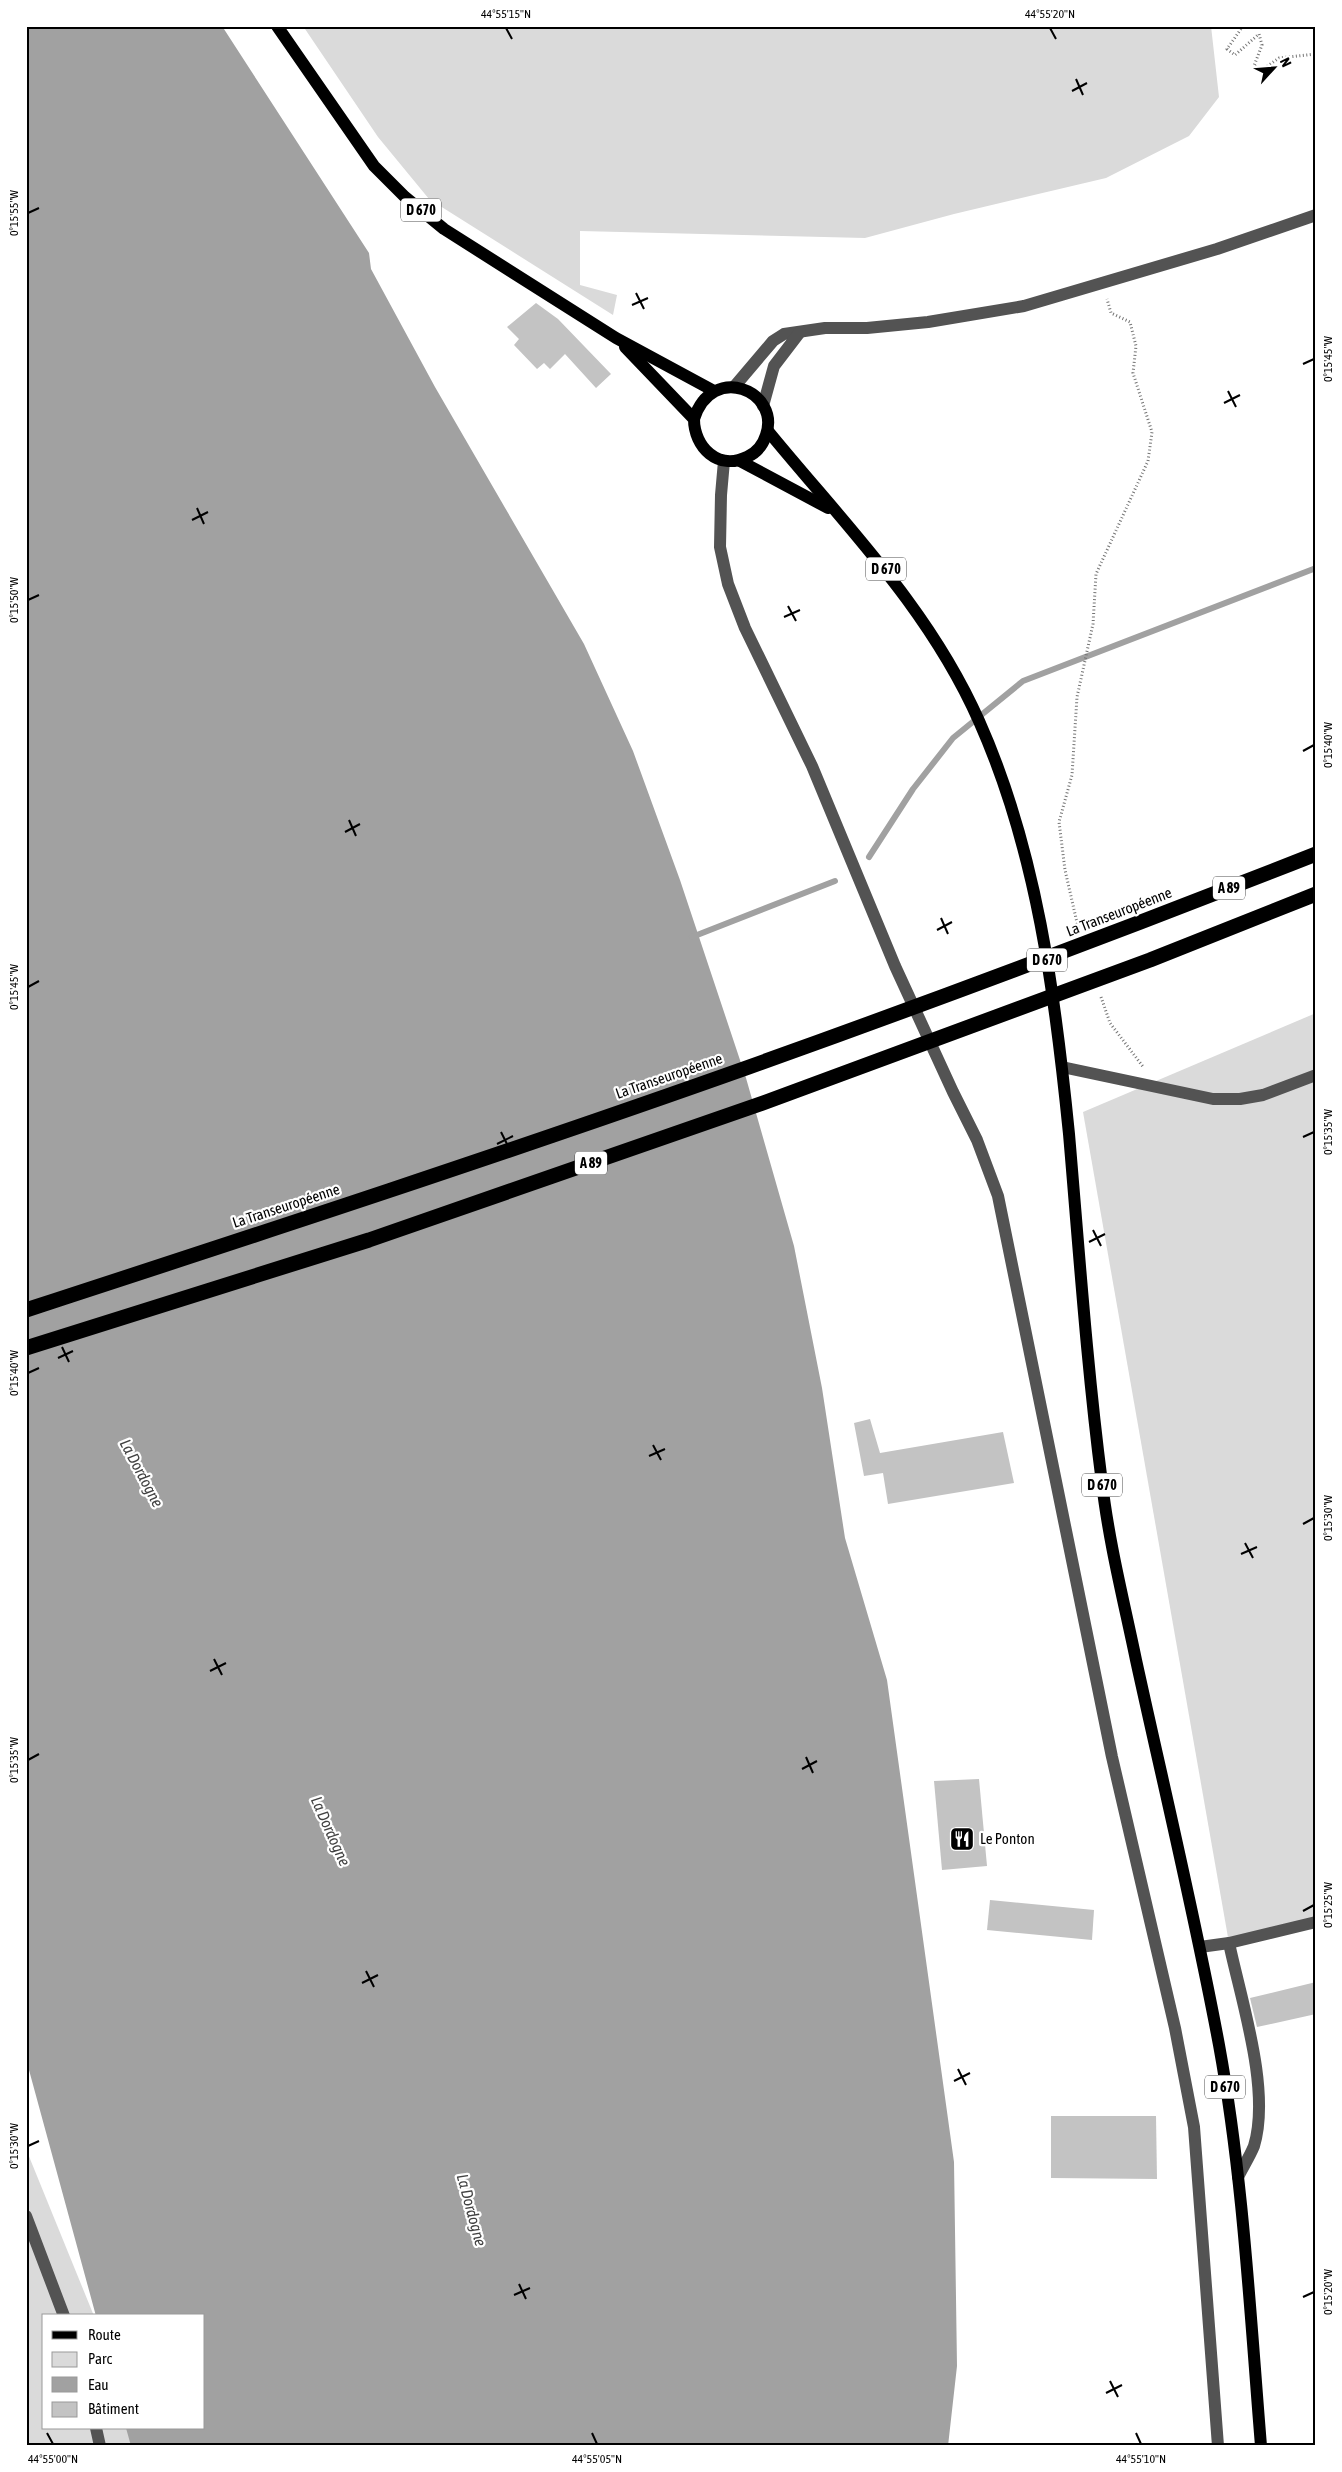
<svg xmlns="http://www.w3.org/2000/svg" width="1342" height="2472" font-family="'Asap Condensed',sans-serif">
	<style>
		.green { fill: #dadada }
		.water { fill: #a1a1a1 }
		.lines { fill: none; stroke-linecap: round; stroke-linejoin: round }
		.stream { stroke: #a1a1a1; stroke-width: 6 }
		.building { fill: #c3c3c3 }
		.path { stroke: #757575; stroke-width: 3; stroke-dasharray: 1 2.5; stroke-linecap: butt }
		.minor { stroke: #535353; stroke-width: 12 }
		.major { stroke: #000; stroke-width: 12 }
		.highway { stroke: #000; stroke-width: 15 }
		.ticks { fill: none; stroke: #000; stroke-width: 2 }
		.labels { text-anchor: middle; stroke-width: 4.5; stroke-linejoin: round; paint-order: stroke }
		.shield { fill: #fff; stroke: #4c4c4c; stroke-width: 1 }
		.shield-label { font-size: 14px; font-weight: bold; fill: #000 }
		.street-label { font-size: 15px; fill: #000; stroke: #fff }
		.poi-label { font-size: 15px; fill: #000; stroke: #fff; text-anchor: start }
		.water-label { font-size: 16px; font-style: italic; fill: #424242; stroke: #fff }
		.neatline { fill: none; stroke: #000; stroke-width: 2 }
		.ticks-label { font-size: 12px; text-anchor: middle; fill: #000 }
	</style>
	<rect width="100%" height="100%" fill="#fff"/>
	<!-- green -->
	<g class="green">
		<polygon points="303,26 1211,26 1219,97 1189,136 1106,178 954,214 865,238 580,231 580,285 617,295 613,315 429,199 378,137"/>
		<polygon points="1316,1013 1316,1916 1229,1943 1083,1112"/>
		<polygon points="26,2149 94,2316 44,2316 44,2428 139,2428 146,2446 26,2446"/>
	</g>
	<!-- water -->
	<polygon class="water" points="26,26 222,26 369,253 371,269 435,387 584,644 633,751 680,880 746,1078 794,1246 822,1388 845,1538 887,1680 954,2162 957,2366 948,2446 131,2446 126,2428 204,2428 204,2316 96,2316 26,2059"/>
	<g class="lines">
		<!-- stream -->
		<g class="stream">
			<polyline points="869,857 913,789 953,738 1023,681 1316,568"/>
			<polyline points="692,937 835,881"/>
		</g>
	</g>
	<!-- building -->
	<g class="building">
		<polygon points="536,303 558,319 611,374 596,388 565,354 550,369 544,363 537,369 514,345 519,339 507,327"/>
		<polygon points="870,1419 880,1453 1003,1432 1014,1483 888,1504 883,1473 864,1476 854,1423"/>
		<polygon points="979,1779 987,1866 942,1870 934,1781"/>
		<polygon points="990,1900 1094,1910 1092,1940 987,1930"/>
		<polygon points="1316,1982 1316,2014 1257,2027 1250,1998"/>
		<polygon points="1051,2116 1156,2116 1157,2179 1051,2178"/>
	</g>
	<g class="lines">
		<!-- path -->
		<g class="path">
			<polyline points="1243,26 1227,49 1235,55 1259,34 1262,45 1254,66 1262,70 1279,58 1316,54"/>
			<polyline points="1078,927 1065,870 1059,822 1072,775 1077,697 1093,624 1096,574 1148,461 1152,432 1133,373 1136,346 1130,322 1111,313 1107,299"/>
			<polyline points="1101,997 1110,1023 1144,1068"/>
		</g>
		<!-- minor -->
		<g class="minor">
			<polyline points="734,387 773,341 784,334 825,328 867,328 928,322 1024,306 1217,249 1316,215"/>
			<polyline points="763,406 774,366 800,332"/>
			<polyline points="724,461 721,495 720,547 728,584 745,628 812,766 895,966 953,1092 977,1140 998,1196 1112,1757 1175,2028 1194,2127 1218,2446"/>
			<polyline points="1062,1067 1213,1099 1240,1099 1263,1095 1316,1075"/>
			<path d="M1229 1943C1241 2000 1271 2090 1254 2146 1250 2156 1243 2167 1238 2177"/>
			<polyline points="1200,1947 1229,1943 1316,1922"/>
			<polyline points="26,2216 64,2316"/>
			<polyline points="96,2428 100,2446"/>
		</g>
		<!-- major -->
		<g class="major">
			<polyline points="277,26 374,166 405,197 444,229 616,338 714,391"/>
			<path d="M625 347 694 419C694 447 718 471 747 457 756 453 763 445 766 435 781 391 712 362 694 419"/>
			<path d="M768 431C845 525 929 608 979 721 1037 851 1055 994 1069 1134 1079 1251 1087 1367 1102 1483 1109 1543 1124 1602 1136 1660 1164 1788 1195 1916 1219 2045 1243 2176 1250 2312 1261 2446"/>
			<polyline points="740,461 828,508"/>
		</g>
		<!-- highway -->
		<g class="highway">
			<path d="M26 1310C268 1231 510 1152 749 1067 939 999 1128 928 1316 854"/>
			<polyline points="26,1348 369,1240 763,1103 1150,960 1316,894"/>
		</g>
	</g>
	<!-- ticks -->
	<path class="ticks" d="M506 28 512 39M1050 28 1056 39M1076 79 1083 95M1072 91 1087 83M28 213 39 208M636 293 644 309M632 305 648 298M1303 364 1314 359M1228 391 1236 407M1224 403 1240 395M197 508 204 524M192 520 208 512M28 600 39 595M788 606 796 621M784 617 800 610M1303 751 1314 745M349 820 356 836M345 832 360 824M941 918 948 934M937 930 952 922M28 987 39 981M501 1132 509 1148M1303 1137 1314 1132M497 1144 513 1136M1093 1230 1101 1246M1089 1242 1105 1234M62 1347 69 1362M58 1358 73 1351M28 1373 39 1368M653 1445 661 1460M649 1456 665 1449M1303 1524 1314 1518M1245 1543 1253 1558M1241 1554 1257 1547M214 1659 222 1675M210 1671 226 1663M806 1757 813 1773M28 1760 39 1754M802 1769 817 1761M1303 1911 1314 1905M366 1971 374 1987M362 1983 378 1975M958 2069 966 2085M954 2081 970 2073M28 2146 39 2141M519 2284 526 2299M514 2295 530 2288M1303 2297 1314 2292M1110 2381 1118 2397M1106 2393 1122 2385M47 2433 53 2444M592 2433 597 2444M1136 2433 1141 2444"/>
	<!-- icons -->
	<defs>
		<symbol id="restaurant-square" viewBox="-11 -11 22 22"><rect x="-9" y="-9" width="18" height="18" rx="4" fill="#000" stroke="#fff"/><path d="M-5-6h1v4h1v-4h1v4h1v-4h1v5L-1.5 .5V6h-2V.5L-5-1ZM5-6V6H3V1.5H1.5Q1.5-4 5-6Z" fill="#fff"/></symbol>
	</defs>
	<g fill-rule="evenodd">
		<use href="#restaurant-square" x="948" y="1825" width="28" height="28"/>
	</g>
	<g class="labels">
		<!-- shield labels -->
		<g class="shield">
			<rect x="401" y="198.5" width="40" height="23" rx="4"/>
			<rect x="866" y="557.5" width="40" height="23" rx="4"/>
			<rect x="1213" y="876.5" width="32" height="23" rx="4"/>
			<rect x="1027" y="948.5" width="40" height="23" rx="4"/>
			<rect x="575" y="1151.5" width="32" height="23" rx="4"/>
			<rect x="1082" y="1473.5" width="40" height="23" rx="4"/>
			<rect x="1205" y="2075.5" width="40" height="23" rx="4"/>
		</g>
		<g class="shield-label">
			<text x="421" y="215">D 670</text>
			<text x="886" y="574">D 670</text>
			<text x="1229" y="893">A 89</text>
			<text x="1047" y="965">D 670</text>
			<text x="591" y="1168">A 89</text>
			<text x="1102" y="1490">D 670</text>
			<text x="1225" y="2092">D 670</text>
		</g>
		<!-- street labels -->
		<g class="street-label">
			<text transform="translate(1119 912) rotate(-21)" y="5">La Transeuropéenne</text>
			<text transform="translate(669 1076) rotate(-19)" y="5">La Transeuropéenne</text>
			<text transform="translate(286 1206) rotate(-18)" y="5">La Transeuropéenne</text>
		</g>
		<!-- poi labels -->
		<g class="poi-label">
			<text x="980" y="1844">Le Ponton</text>
		</g>
		<!-- water labels -->
		<g class="water-label">
			<text transform="translate(142 1473) rotate(62)" y="6">La Dordogne</text>
			<text transform="translate(331 1831) rotate(66)" y="6">La Dordogne</text>
			<text transform="translate(472 2210) rotate(75)" y="6">La Dordogne</text>
		</g>
	</g>
	<!-- border -->
	<rect width="1342" height="2472" fill="none" stroke="#ffffff" stroke-width="55"/>
	<!-- legend -->
	<rect x="42" y="2314" width="162" height="115" fill="#ffffff" stroke="#999999"/>
	<rect x="52" y="2331" width="25" height="8" fill="#000000" stroke="#999999"/>
	<text x="88" y="2340" font-size="15" fill="#000000">Route</text>
	<rect x="52" y="2352" width="25" height="15" fill="#dadada" stroke="#999999"/>
	<text x="88" y="2364" font-size="15" fill="#000000">Parc</text>
	<rect x="52" y="2377" width="25" height="15" fill="#a1a1a1" stroke="#999999"/>
	<text x="88" y="2390" font-size="15" fill="#000000">Eau</text>
	<rect x="52" y="2402" width="25" height="15" fill="#c3c3c3" stroke="#999999"/>
	<text x="88" y="2414" font-size="15" fill="#000000">Bâtiment</text>
	<!-- north arrow -->
	<g transform="translate(1274 68) rotate(64)" stroke="#ffffff" stroke-width="4" paint-order="stroke">
	<path d="M0-4L9 19L0 12L-9 19Z" fill="#000000"/>
	<text y="-8" font-size="14" font-weight="bold" text-anchor="middle" fill="#000000">N</text>
	</g>
	<rect x="28" y="28" width="1286" height="2416" class="neatline"/>
	<g class="ticks-label">
		<text x="506" y="18">44°55'15"N</text>
		<text x="1050" y="18">44°55'20"N</text>
		<text transform="translate(14 213) rotate(-90)" y="4">0°15'55"W</text>
		<text transform="translate(1328 359) rotate(-90)" y="4">0°15'45"W</text>
		<text transform="translate(14 600) rotate(-90)" y="4">0°15'50"W</text>
		<text transform="translate(1328 745) rotate(-90)" y="4">0°15'40"W</text>
		<text transform="translate(14 987) rotate(-90)" y="4">0°15'45"W</text>
		<text transform="translate(1328 1132) rotate(-90)" y="4">0°15'35"W</text>
		<text transform="translate(14 1373) rotate(-90)" y="4">0°15'40"W</text>
		<text transform="translate(1328 1518) rotate(-90)" y="4">0°15'30"W</text>
		<text transform="translate(14 1760) rotate(-90)" y="4">0°15'35"W</text>
		<text transform="translate(1328 1905) rotate(-90)" y="4">0°15'25"W</text>
		<text transform="translate(14 2146) rotate(-90)" y="4">0°15'30"W</text>
		<text transform="translate(1328 2292) rotate(-90)" y="4">0°15'20"W</text>
		<text x="53" y="2463">44°55'00"N</text>
		<text x="597" y="2463">44°55'05"N</text>
		<text x="1141" y="2463">44°55'10"N</text>
	</g>
</svg>
